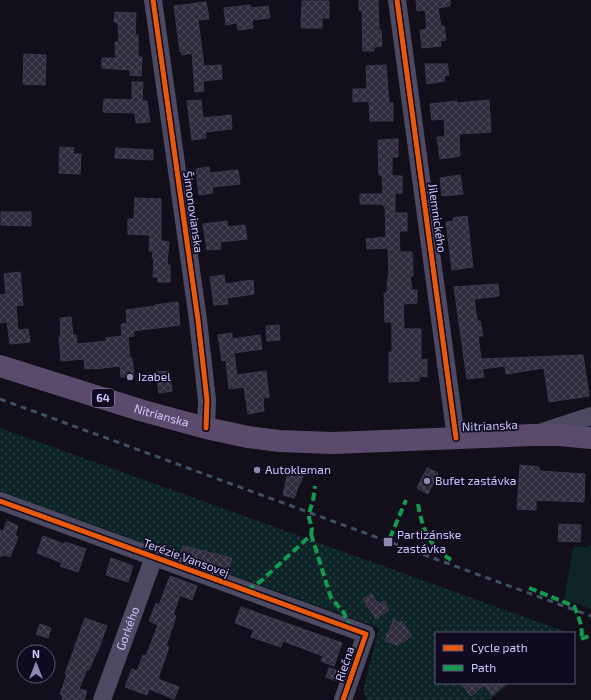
<svg xmlns="http://www.w3.org/2000/svg" width="591" height="700" font-family="'Exo 2',sans-serif">
	<style>
		.green { fill: #0e2527 }
		.garden { fill: url(#garden-dots) }
		.building { fill: url(#building-cross-hatch); stroke: #3e3850 }
		.lines { fill: none; stroke-linecap: round; stroke-linejoin: round }
		.minor { stroke: #4c4963; stroke-width: 18 }
		.major { stroke: #5a4b6d; stroke-width: 22 }
		.rail { stroke: #3f5065; stroke-width: 3; stroke-dasharray: 6 5; stroke-linecap: butt }
		.quiet { stroke: #139951; stroke-width: 4; stroke-dasharray: 8 4; stroke-linecap: butt }
		.cycleway-casing { stroke: #0f0a1f; stroke-width: 8 }
		.cycleway { stroke: #e8590c; stroke-width: 5 }
		.poi-dot { fill: #8f87af; stroke: #0f0a1f; stroke-width: 1.5 }
		.labels { text-anchor: middle; stroke-width: 3.5; stroke-linejoin: round; paint-order: stroke }
		.shield { fill: #0f0a1f; stroke: #988fbc; stroke-width: 1 }
		.shield-label { font-size: 11px; font-weight: bold; fill: #d2c8ff }
		.street-label { font-size: 12px; fill: #d2c8ff; stroke: #0f0a1f }
		.poi-label { font-size: 12px; fill: #d2c8ff; stroke: #0f0a1f; text-anchor: start }
	</style>
	<defs>
		<pattern id="garden-dots" width="8" height="8" patternUnits="userSpaceOnUse"><rect width="8" height="8" fill="#0e2527"/><path d="M2 2h.1M6 6h.1" fill="none" stroke="#304347" stroke-width="1.8" stroke-linecap="round"/></pattern>
		<pattern id="building-cross-hatch" width="8" height="8" patternUnits="userSpaceOnUse"><rect width="8" height="8" fill="#302b3d"/><path d="M0 0l8 8M0 8l8-8" fill="none" stroke="#4d485a"/></pattern>
	</defs>
	<rect width="100%" height="100%" fill="#120f1a"/>
	<!-- green -->
	<polygon class="green" points="589,545 591,545 591,609 564,599 573,547 587,547"/>
	<!-- garden -->
	<polygon class="garden" points="0,428 569,633 436,633 436,683 511,683 489,700 367,700 363,690 379,628 0,491"/>
	<!-- building -->
	<g class="building">
		<polygon points="359,0 378,0 379,30 381,30 382,46 374,47 374,51 363,51 362,10 359,10"/>
		<polygon points="416,0 450,0 450,6 438,8 441,26 444,26 446,40 440,41 441,46 422,48 420,30 427,29 425,10 417,11"/>
		<polygon points="302,1 329,1 329,18 322,18 322,28 301,28"/>
		<polygon points="206,2 209,19 198,20 204,66 221,65 222,79 203,81 204,91 195,92 192,53 182,55 182,51 180,52 174,6"/>
		<polygon points="250,5 251,8 268,6 270,18 252,20 253,28 238,30 237,23 226,25 224,8"/>
		<polygon points="115,12 136,13 135,35 138,35 138,57 142,57 141,76 130,75 130,70 102,68 102,58 116,58 115,42 119,42 118,23 114,22"/>
		<polygon points="24,54 46,55 45,85 23,84"/>
		<polygon points="425,64 447,64 449,75 444,76 445,81 427,84"/>
		<polygon points="386,65 389,103 393,103 393,121 370,121 369,101 353,102 353,89 367,89 366,66"/>
		<polygon points="132,82 143,82 142,101 147,101 150,122 136,123 135,113 103,112 104,99 132,100"/>
		<polygon points="201,100 203,118 231,115 232,129 205,132 206,138 192,140 187,101"/>
		<polygon points="489,100 491,132 459,134 460,156 440,159 437,137 445,137 444,119 432,120 430,104 457,101 457,103"/>
		<polygon points="398,139 398,157 392,157 392,176 402,176 402,193 395,193 395,213 407,213 407,231 399,231 400,252 412,252 413,276 410,276 412,290 417,290 417,303 403,304 404,329 421,329 421,360 427,359 427,377 419,376 419,381 389,382 389,352 392,352 392,322 385,322 384,293 387,293 388,277 389,277 388,248 367,249 366,239 386,237 385,206 383,206 383,204 360,204 360,194 383,194 382,175 379,175 378,140"/>
		<polygon points="60,147 74,148 73,154 81,154 80,174 59,173"/>
		<polygon points="116,148 153,150 153,160 115,158"/>
		<polygon points="209,167 210,173 238,170 240,184 212,187 213,193 199,195 196,169"/>
		<polygon points="460,175 463,194 442,196 440,178"/>
		<polygon points="135,198 161,199 161,241 169,242 167,265 170,265 170,282 158,282 158,277 153,277 154,258 152,258 153,251 149,251 150,235 128,234 128,219 134,219"/>
		<polygon points="1,212 31,212 31,226 1,225"/>
		<polygon points="467,216 473,267 452,270 446,222 454,221 453,218"/>
		<polygon points="227,221 228,227 245,225 247,239 220,242 221,249 207,250 203,224"/>
		<polygon points="20,272 23,305 16,306 18,330 28,329 30,342 10,344 7,322 0,323 0,295 6,294 4,274"/>
		<polygon points="224,275 225,284 253,280 254,294 227,298 228,304 214,305 210,277"/>
		<polygon points="498,284 499,296 474,299 477,321 480,321 483,336 478,336 481,359 583,355 589,396 549,402 544,368 506,374 505,366 482,369 484,377 467,379 454,287"/>
		<polygon points="178,302 180,325 133,331 134,336 128,337 130,358 132,358 134,376 121,377 120,366 94,369 94,368 85,369 84,359 61,361 59,336 61,336 60,318 71,317 73,335 76,335 77,344 107,341 106,338 122,336 121,324 127,323 126,310 156,306 155,305"/>
		<polygon points="279,325 280,340 267,341 266,326"/>
		<polygon points="232,333 232,339 260,335 262,349 234,353 237,375 266,371 269,397 263,398 264,411 248,414 244,387 229,389 226,360 222,361 218,335"/>
		<polygon points="169,371 172,391 159,393 156,372"/>
		<polygon points="520,465 539,467 539,471 585,474 584,502 536,500 536,510 517,509"/>
		<polygon points="289,467 304,470 301,482 300,482 294,498 283,495"/>
		<polygon points="427,468 438,473 428,494 417,488"/>
		<polygon points="7,521 18,526 15,535 18,537 10,557 5,555 0,557 0,530 3,531"/>
		<polygon points="559,524 581,525 580,542 558,541"/>
		<polygon points="43,536 64,544 65,542 86,549 78,572 60,566 62,563 37,553"/>
		<polygon points="183,546 232,558 228,569 181,552"/>
		<polygon points="111,558 133,566 128,582 106,575"/>
		<polygon points="170,576 197,586 192,600 180,595 173,615 176,616 166,646 169,647 158,679 179,687 174,699 149,689 147,695 125,687 132,669 137,671 143,655 146,656 158,625 149,621 156,603 159,605"/>
		<polygon points="372,594 378,605 384,601 389,610 376,619 363,599"/>
		<polygon points="241,607 342,643 334,666 321,661 323,656 283,641 281,647 251,637 254,630 235,623"/>
		<polygon points="85,618 107,626 97,653 96,653 89,670 87,669 79,689 87,691 84,700 62,700 63,696 60,694 67,675 65,674"/>
		<polygon points="394,618 398,624 402,621 412,636 397,645 385,641"/>
		<polygon points="40,624 51,628 48,638 36,634"/>
		<polygon points="329,668 339,671 336,681 326,677"/>
		<polygon points="460,683 507,683 492,695 484,685 471,696"/>
	</g>
	<g class="lines">
		<!-- minor -->
		<g class="minor">
			<polyline points="153,0 198,320 207,400 206,428"/>
			<polyline points="397,0 456,438"/>
			<polyline points="542,432 591,416"/>
			<polyline points="0,501 366,634 343,700"/>
			<path id="s1" d="M102 700 154 557"/>
		</g>
		<!-- major -->
		<path class="major" id="s2" d="M0 366 140 410 206 428 248 437 279 441 333 443 533 435H560L591 438"/>
		<!-- rail -->
		<polyline class="rail" points="0,399 591,616"/>
		<!-- quiet -->
		<g class="quiet">
			<path d="M418 504C423 531 428 544 451 560"/>
			<polyline points="311,534 331,598 344,613 350,628"/>
			<polyline points="390,538 406,500"/>
			<path d="M529 588 574 606C578 615 584 629 581 639"/>
			<polyline points="247,590 261,581 311,535 312,528 309,518 309,513 313,501 315,486"/>
			<polyline points="581,639 591,635"/>
		</g>
		<defs>
			<g id="cycleway">
				<polyline points="153,0 198,320 207,400 206,428"/>
				<polyline points="397,0 456,438"/>
				<polyline points="0,501 366,634 343,700"/>
			</g>
		</defs>
		<!-- cycleway casing -->
		<use href="#cycleway" class="cycleway-casing"/>
		<!-- cycleway -->
		<use href="#cycleway" class="cycleway"/>
	</g>
	<!-- markers -->
	<g class="poi-dot">
		<circle cx="130" cy="377" r="4"/>
		<circle cx="257" cy="470" r="4"/>
		<circle cx="427" cy="481" r="4"/>
		<rect x="383" y="537" width="10" height="10" rx="2"/>
	</g>
	<g class="labels">
		<!-- shield labels -->
		<rect class="shield" x="92" y="389" width="22" height="18" rx="3"/>
		<g class="shield-label">
			<text x="103" y="402">64</text>
		</g>
		<!-- street labels -->
		<g class="street-label">
			<text transform="translate(193 212) rotate(82)" y="4">Šimonovianska</text>
			<text transform="translate(437 218) rotate(82)" y="4">Jilemnického</text>
			<text dy="4" stroke="none"><textPath href="#s2" startOffset="169">Nitrianska</textPath></text>
			<text transform="translate(490 426) rotate(-2)" y="4">Nitrianska</text>
			<text transform="translate(186 558) rotate(20)" y="4">Terézie Vansovej</text>
			<text dy="4" stroke="none"><textPath href="#s1" startOffset="76">Gorkého</textPath></text>
			<text transform="translate(345 664) rotate(-71)" y="4">Riečna</text>
		</g>
		<!-- poi labels -->
		<g class="poi-label">
			<text x="138" y="381">Izabel</text>
			<text x="265" y="474">Autokleman</text>
			<text x="435" y="485">Bufet zastávka</text>
			<text x="397" y="539">Partizánske<tspan x="397" dy="14">zastávka</tspan></text>
		</g>
	</g>
	<!-- legend -->
	<rect x="435" y="632" width="140" height="52" fill="#0f0a1f" stroke="#5d5679"/>
	<rect x="443" y="645" width="20" height="6" fill="#e8590c" stroke="#5d5679"/>
	<text x="471" y="652" font-size="12" fill="#d2c8ff">Cycle path</text>
	<rect x="443" y="665" width="20" height="6" fill="#139951" stroke="#5d5679"/>
	<text x="471" y="672" font-size="12" fill="#d2c8ff">Path</text>
	<!-- north arrow -->
	<g transform="translate(36 664)"><circle r="19" fill="#0f0a1f" stroke="#5d5679"/>
	<path d="M0-3L7 15L0 10L-7 15Z" fill="#8f87af"/>
	<text y="-6" font-size="11" font-weight="bold" text-anchor="middle" fill="#d2c8ff">N</text>
	</g>
</svg>
